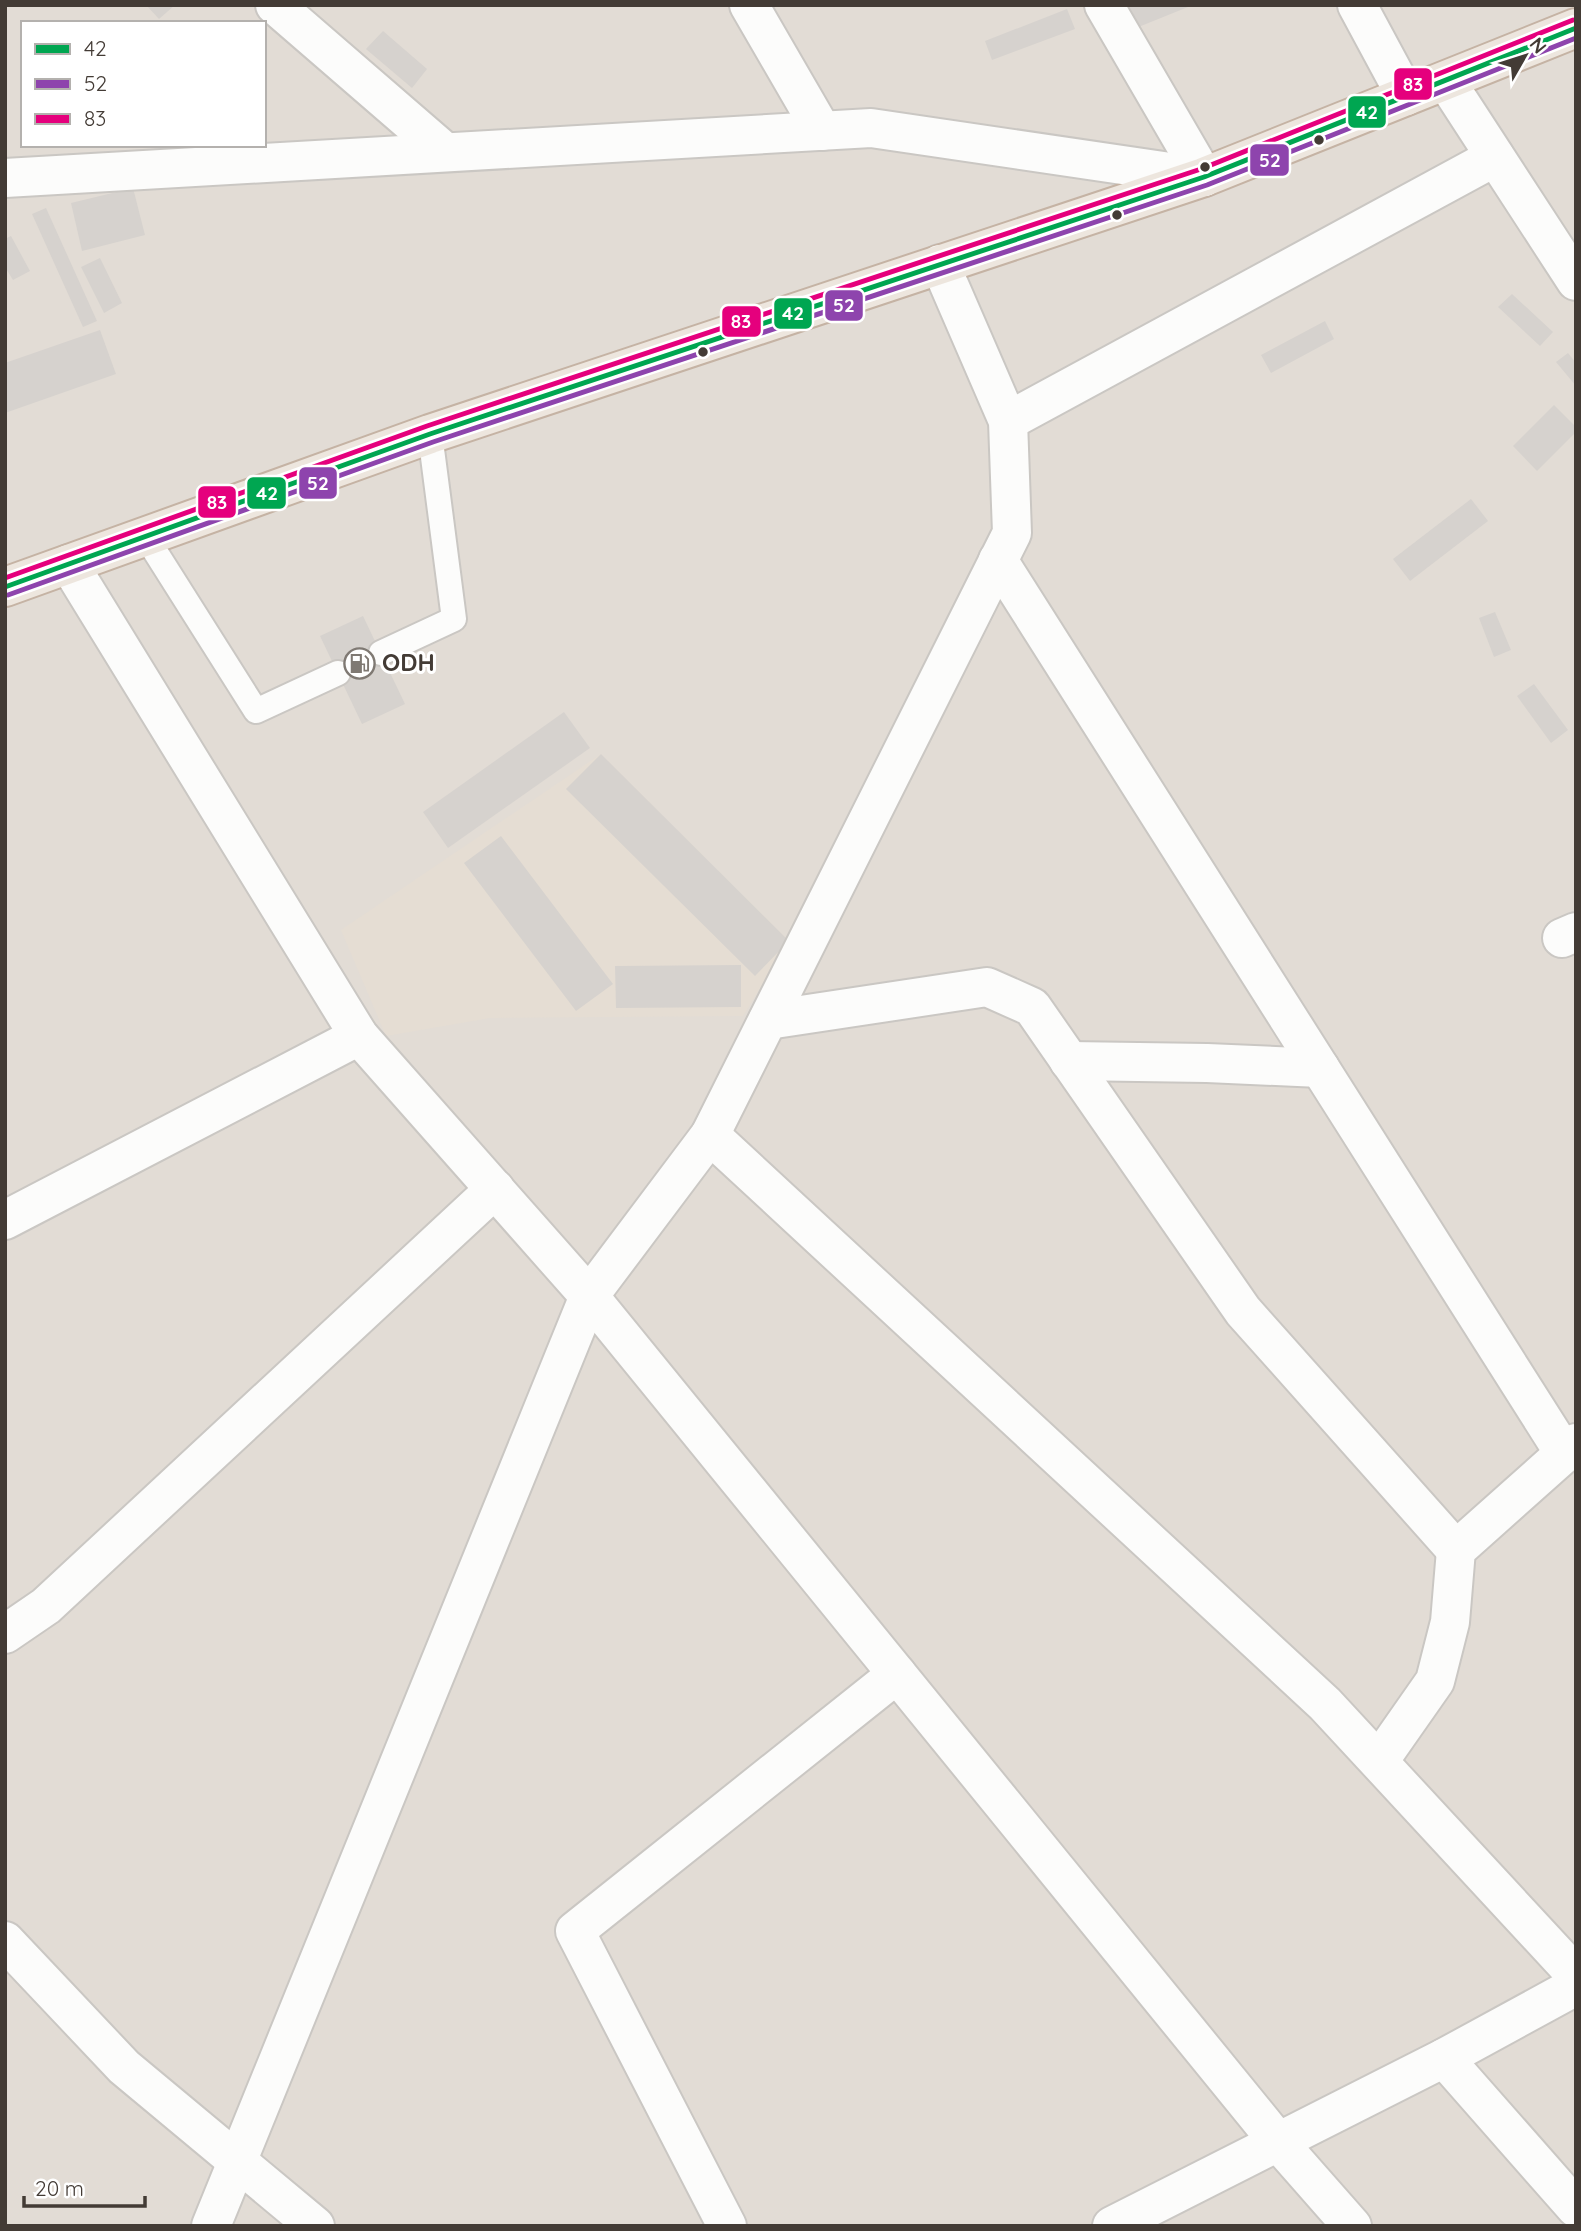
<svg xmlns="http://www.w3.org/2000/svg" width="1581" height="2231" font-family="Quicksand,sans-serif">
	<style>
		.residential { fill: #e2dcd5; fill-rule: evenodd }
		.education { fill: #e5ddd3 }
		.building { fill: #d6d2ce }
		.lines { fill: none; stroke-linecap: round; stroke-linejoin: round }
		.service-casing { stroke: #cac7c3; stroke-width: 28 }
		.minor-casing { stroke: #cac7c3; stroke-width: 42 }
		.trunk-casing { stroke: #c5b3a4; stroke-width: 42 }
		.service { stroke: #fcfcfb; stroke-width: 24 }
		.minor { stroke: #fcfcfb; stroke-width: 38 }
		.trunk { stroke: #ede6de; stroke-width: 38 }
		.bus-1-casing { stroke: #fff; stroke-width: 10 }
		.bus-2-casing { stroke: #fff; stroke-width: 10 }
		.bus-3-casing { stroke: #fff; stroke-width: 10 }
		.bus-1 { stroke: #00a651; stroke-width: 5 }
		.bus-2 { stroke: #8e44ad; stroke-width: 5 }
		.bus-3 { stroke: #e5007d; stroke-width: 5 }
		.bus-dot { fill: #433b35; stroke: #fff; stroke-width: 2.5 }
		.labels { text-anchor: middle; stroke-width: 6; stroke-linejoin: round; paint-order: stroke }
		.poi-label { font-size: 24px; font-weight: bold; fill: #433b35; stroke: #fff; text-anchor: start }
		.line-badge { stroke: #fff; stroke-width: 2.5 }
		.badge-label { font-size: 19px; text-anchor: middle; font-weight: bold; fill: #fff }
	</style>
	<rect width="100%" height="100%" fill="#eeebe7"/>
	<!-- residential -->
	<path class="residential" d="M5 5H1576V2226H5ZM23 23H264V145H23Z"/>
	<!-- education -->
	<polygon class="education" points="601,754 789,941 743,1016 490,1018 386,1036 341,930"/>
	<!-- building -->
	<g class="building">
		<polygon points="146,5 175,5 159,19"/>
		<polygon points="1127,5 1193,5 1136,28"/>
		<polygon points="1067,9 1075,29 992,60 985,41"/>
		<polygon points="383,31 427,69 412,88 366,49"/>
		<polygon points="133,188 145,235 82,251 71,203"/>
		<polygon points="46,208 97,321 83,327 32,214"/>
		<polygon points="11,236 30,271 13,280 5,267 5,239"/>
		<polygon points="100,258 122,303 104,313 81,267"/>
		<polygon points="1512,294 1553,332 1540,346 1498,307"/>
		<polygon points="1325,321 1334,339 1271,373 1261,355"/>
		<polygon points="100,330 116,374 5,413 5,363"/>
		<polygon points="1568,353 1576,363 1576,386 1556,362"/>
		<polygon points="1554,405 1576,427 1576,432 1537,471 1513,446"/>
		<polygon points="1471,499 1488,521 1410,581 1393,559"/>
		<polygon points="1495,612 1511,650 1494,657 1479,618"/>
		<polygon points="363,616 405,704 362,724 320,636"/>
		<polygon points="1534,684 1568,730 1551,743 1517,696"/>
		<polygon points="564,712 590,748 448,848 423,812"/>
		<polygon points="601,754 789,941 755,976 566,789"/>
		<polygon points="501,836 613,984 576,1011 464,863"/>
		<polygon points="741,965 741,1007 616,1008 615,966"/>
	</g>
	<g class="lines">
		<defs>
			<g id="service">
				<polyline points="146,537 256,711 338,673"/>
				<polyline points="381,653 454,619 430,434"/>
			</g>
			<g id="minor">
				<polyline points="275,5 445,152"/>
				<polyline points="749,5 822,131"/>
				<polyline points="1104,5 1204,177"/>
				<polyline points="1357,5 1406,96"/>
				<polyline points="1446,81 1576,281"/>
				<polyline points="5,178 871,128 1204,177"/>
				<polyline points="1008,421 1495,157"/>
				<polyline points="998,560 1564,1453"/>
				<polyline points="69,564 359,1036 589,1296 1279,2143 1352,2226"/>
				<polyline points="1562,938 1576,932"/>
				<polyline points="768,1020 987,987 1032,1007 1243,1311 1456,1550"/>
				<polyline points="1069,1061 1207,1063 1320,1068"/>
				<polyline points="710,1135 1325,1704 1576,1975"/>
				<polyline points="5,1220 359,1036"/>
				<polyline points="5,1634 46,1606 495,1189"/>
				<polyline points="1379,1761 1435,1681 1450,1622 1456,1550 1576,1443"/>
				<polyline points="5,1941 124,2067 315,2226"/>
				<polyline points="1444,2058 1576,2208"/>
				<polyline points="211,2226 589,1296 710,1135 1012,533 1008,421 940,264"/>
				<polyline points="727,2226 575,1931 897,1674"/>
				<polyline points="1112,2226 1444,2058 1576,1986"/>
			</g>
			<polyline id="trunk" points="5,587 430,434 1204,177 1576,28"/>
		</defs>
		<!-- service casing -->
		<use href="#service" class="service-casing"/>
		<!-- minor casing -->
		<use href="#minor" class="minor-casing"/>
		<!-- trunk casing -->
		<use href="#trunk" class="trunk-casing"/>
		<!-- service -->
		<use href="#service" class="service"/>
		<!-- minor -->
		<use href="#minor" class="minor"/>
		<!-- trunk -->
		<use href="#trunk" class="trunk"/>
		<defs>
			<polyline id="bus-1" points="5,587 430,434 1204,177 1576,28"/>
			<polyline id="bus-2" points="8,595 433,442 1207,185 1576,38"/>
			<polyline id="bus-3" points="5,578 427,426 1201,169 1573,20"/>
		</defs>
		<!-- bus-1 casing -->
		<use href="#bus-1" class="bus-1-casing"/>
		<!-- bus-2 casing -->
		<use href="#bus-2" class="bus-2-casing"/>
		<!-- bus-3 casing -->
		<use href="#bus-3" class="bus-3-casing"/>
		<!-- bus-1 -->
		<use href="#bus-1" class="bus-1"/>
		<!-- bus-2 -->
		<use href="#bus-2" class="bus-2"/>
		<!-- bus-3 -->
		<use href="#bus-3" class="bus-3"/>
	</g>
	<!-- icons -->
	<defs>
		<symbol id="fuel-ring" viewBox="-11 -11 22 22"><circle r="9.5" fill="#fff" stroke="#7f7973" stroke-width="1.5"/><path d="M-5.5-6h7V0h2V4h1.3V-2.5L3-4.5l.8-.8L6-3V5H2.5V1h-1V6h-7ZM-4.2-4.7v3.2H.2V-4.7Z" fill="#7f7973"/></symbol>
	</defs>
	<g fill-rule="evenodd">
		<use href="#fuel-ring" x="342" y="646" width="35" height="35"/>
	</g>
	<!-- markers -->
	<g class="bus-dot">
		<circle cx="1319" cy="140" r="6"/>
		<circle cx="1205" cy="167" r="6"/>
		<circle cx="1117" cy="215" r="6"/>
		<circle cx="703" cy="352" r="6"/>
	</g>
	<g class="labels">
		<!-- poi labels -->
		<g class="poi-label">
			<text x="382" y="671">ODH</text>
		</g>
	</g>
	<g class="line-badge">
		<rect x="1393" y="67" width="40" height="34" rx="7" fill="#e5007d"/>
		<rect x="1347" y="95" width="40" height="34" rx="7" fill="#00a651"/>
		<rect x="1249" y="143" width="41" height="34" rx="7" fill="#8e44ad"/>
		<rect x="824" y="289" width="40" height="33" rx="7" fill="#8e44ad"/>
		<rect x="773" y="297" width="40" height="33" rx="7" fill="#00a651"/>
		<rect x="721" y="305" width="41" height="33" rx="7" fill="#e5007d"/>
		<rect x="298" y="466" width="40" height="34" rx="7" fill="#8e44ad"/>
		<rect x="246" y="476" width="41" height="34" rx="7" fill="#00a651"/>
		<rect x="197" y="485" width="40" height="34" rx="7" fill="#e5007d"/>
	</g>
	<g class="badge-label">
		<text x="1413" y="91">83</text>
		<text x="1367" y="119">42</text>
		<text x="1270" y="167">52</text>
		<text x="844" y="312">52</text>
		<text x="793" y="320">42</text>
		<text x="741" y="328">83</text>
		<text x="318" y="490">52</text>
		<text x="267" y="500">42</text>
		<text x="217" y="509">83</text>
	</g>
	<!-- border -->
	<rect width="1581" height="2231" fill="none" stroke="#433b35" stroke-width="14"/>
	<!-- legend -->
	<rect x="21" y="21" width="245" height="126" fill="#ffffff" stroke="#b4b1ae" stroke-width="2"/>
	<rect x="35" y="44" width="35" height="10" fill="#00a651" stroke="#b4b1ae" stroke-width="2"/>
	<text x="84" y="56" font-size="21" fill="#433b35">42</text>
	<rect x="35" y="79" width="35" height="10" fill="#8e44ad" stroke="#b4b1ae" stroke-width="2"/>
	<text x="84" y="91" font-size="21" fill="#433b35">52</text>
	<rect x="35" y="114" width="35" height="10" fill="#e5007d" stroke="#b4b1ae" stroke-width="2"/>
	<text x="84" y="126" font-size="21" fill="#433b35">83</text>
	<!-- north arrow -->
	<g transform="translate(1525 56) rotate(51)" stroke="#ffffff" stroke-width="5" paint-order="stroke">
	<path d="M0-5L12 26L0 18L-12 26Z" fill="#433b35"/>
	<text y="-10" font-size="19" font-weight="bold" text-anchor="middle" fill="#433b35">N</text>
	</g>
	<!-- scale -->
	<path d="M24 2196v10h121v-10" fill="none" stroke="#433b35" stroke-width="3.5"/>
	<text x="35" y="2196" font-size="21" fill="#433b35" stroke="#ffffff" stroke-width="5" paint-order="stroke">20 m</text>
</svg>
